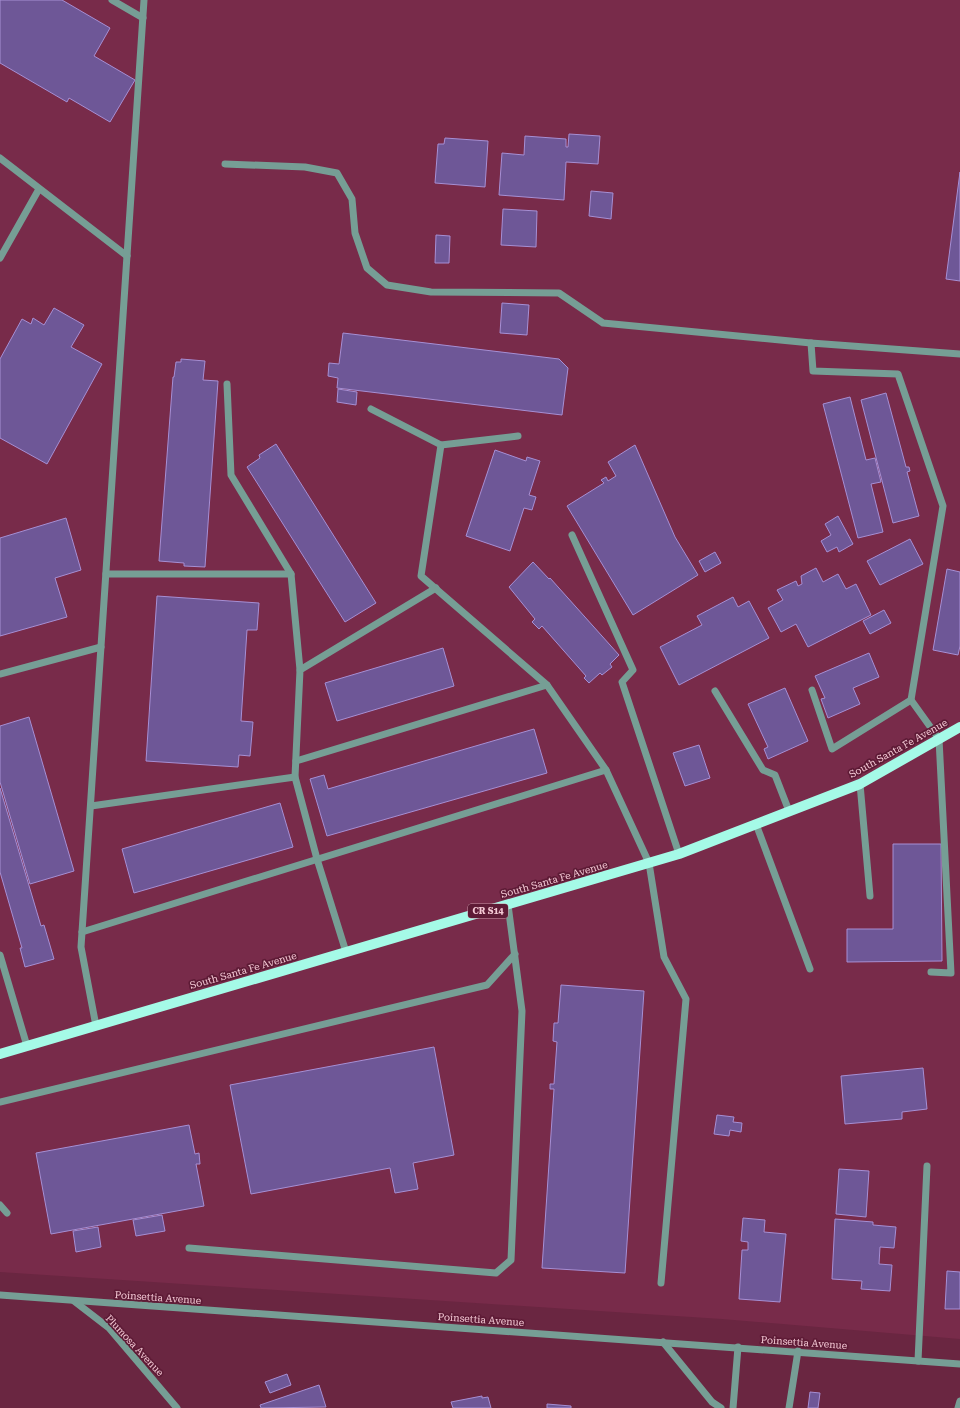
<svg xmlns="http://www.w3.org/2000/svg" width="960" height="1408" font-family="'Roboto Serif',serif">
	<style>
		.built { fill: #782b4a }
		.building { fill: #6e5797; stroke: #a68fd4 }
		.lines { fill: none; stroke-linecap: round; stroke-linejoin: round }
		.minor { stroke: #769e95; stroke-width: 7 }
		.major { stroke: #a5fae7; stroke-width: 10 }
		.labels { text-anchor: middle; stroke-width: 3.5; stroke-linejoin: round; paint-order: stroke }
		.shield { fill: #5e1b36; stroke: #c896a6; stroke-width: 1 }
		.shield-label { font-size: 9px; font-weight: bold; fill: #f5cad6 }
		.street-label { font-size: 10px; fill: #f5cad6; stroke: #5e1b36 }
	</style>
	<rect width="100%" height="100%" fill="#6a2641"/>
	<!-- built -->
	<polygon class="built" points="0,0 960,0 960,1339 722,1319 0,1272"/>
	<!-- building -->
	<g class="building">
		<polygon points="0,0 62,0 110,28 94,56 135,80 110,122 69,98 67,102 0,63"/>
		<polygon points="569,134 600,136 598,164 566,162 564,200 499,195 502,153 524,155 525,136 566,139 566,147 568,147"/>
		<polygon points="445,138 488,141 485,187 435,183 438,144 444,144"/>
		<polygon points="960,172 960,281 946,279"/>
		<polygon points="591,191 613,193 611,219 589,216"/>
		<polygon points="503,209 537,211 536,247 501,245"/>
		<polygon points="436,235 450,236 449,263 435,263"/>
		<polygon points="502,303 529,305 527,335 500,333"/>
		<polygon points="54,308 84,325 71,347 102,364 47,464 0,438 0,359 22,319 31,324 33,318 44,325"/>
		<polygon points="343,333 559,359 568,368 562,415 337,388 338,378 328,376 329,363 339,364"/>
		<polygon points="181,359 205,361 203,380 218,381 205,567 184,566 184,563 159,561 173,377 174,377 176,362 181,362"/>
		<polygon points="338,389 357,392 356,405 337,402"/>
		<polygon points="886,393 906,467 909,467 910,471 907,472 919,516 893,523 861,400"/>
		<polygon points="850,397 866,460 875,458 881,482 871,484 883,532 858,538 823,404"/>
		<polygon points="276,444 376,603 345,622 247,467 260,458 259,455"/>
		<polygon points="635,445 675,537 698,575 633,615 567,506 604,483 601,480 606,477 608,481 616,476 608,462"/>
		<polygon points="495,450 526,461 527,457 540,461 529,495 536,497 532,510 524,508 510,551 466,536"/>
		<polygon points="838,516 853,544 839,552 837,547 827,552 821,541 831,535 825,524"/>
		<polygon points="66,518 81,570 55,578 67,617 0,636 0,538"/>
		<polygon points="910,539 923,564 880,585 867,561"/>
		<polygon points="715,552 721,563 705,572 699,561"/>
		<polygon points="533,562 549,579 550,578 619,655 610,664 612,667 602,675 600,673 589,683 584,678 586,676 542,626 539,629 532,622 535,619 509,587"/>
		<polygon points="816,568 823,582 838,574 846,589 856,584 871,615 808,647 796,624 781,632 768,608 783,600 777,590 796,581 798,586 802,584 801,576"/>
		<polygon points="947,569 960,572 960,646 958,655 933,650"/>
		<polygon points="157,596 259,603 257,630 247,630 241,721 253,722 250,756 239,755 238,767 146,761"/>
		<polygon points="733,597 738,607 749,601 769,638 679,685 660,647 702,625 697,616"/>
		<polygon points="884,610 891,623 870,634 863,621"/>
		<polygon points="443,648 454,686 337,721 325,683"/>
		<polygon points="869,653 879,677 853,688 860,704 828,718 821,699 825,698 815,676"/>
		<polygon points="785,688 808,741 768,759 764,749 768,747 748,704"/>
		<polygon points="29,717 74,871 30,884 0,782 0,726"/>
		<polygon points="534,729 547,773 327,836 310,779 324,775 328,789"/>
		<polygon points="699,745 710,778 685,786 673,753"/>
		<polygon points="0,788 41,926 44,925 54,959 25,967 20,948 22,948 0,872"/>
		<polygon points="280,803 293,847 134,893 122,849"/>
		<polygon points="893,844 941,844 942,961 847,962 847,929 893,929"/>
		<polygon points="561,985 644,991 625,1273 542,1268 554,1089 550,1089 550,1084 554,1084 557,1042 553,1041 554,1023 558,1023"/>
		<polygon points="434,1047 454,1155 413,1163 418,1189 395,1193 390,1168 251,1194 230,1085"/>
		<polygon points="923,1068 927,1109 902,1112 902,1119 845,1124 841,1076"/>
		<polygon points="717,1115 734,1117 733,1122 742,1123 741,1132 730,1130 729,1136 714,1134"/>
		<polygon points="189,1125 195,1154 199,1153 200,1164 196,1164 204,1206 51,1234 36,1153"/>
		<polygon points="839,1169 869,1171 866,1217 836,1214"/>
		<polygon points="162,1215 165,1231 136,1236 133,1220"/>
		<polygon points="743,1218 765,1220 764,1232 786,1234 780,1302 739,1299 742,1250 748,1250 748,1242 741,1241"/>
		<polygon points="835,1219 873,1222 873,1225 896,1227 894,1248 880,1247 879,1264 892,1265 890,1291 861,1289 862,1281 832,1279"/>
		<polygon points="98,1227 101,1247 76,1252 73,1231"/>
		<polygon points="947,1271 960,1272 960,1309 945,1309"/>
		<polygon points="287,1374 291,1385 270,1393 265,1382"/>
		<polygon points="319,1385 326,1407 261,1408 260,1405"/>
		<polygon points="810,1392 820,1393 818,1408 808,1408"/>
		<polygon points="482,1396 482,1398 488,1397 491,1408 453,1408 451,1402"/>
		<polygon points="547,1404 571,1406 571,1408 547,1408"/>
	</g>
	<g class="lines">
		<!-- minor -->
		<g class="minor">
			<polyline points="112,0 143,18"/>
			<polyline points="0,158 127,256"/>
			<polyline points="225,164 305,167 337,173 352,199 355,233 367,268 387,285 431,292 559,293 603,323 811,343"/>
			<polyline points="0,258 39,189"/>
			<polyline points="227,384 231,475 291,574"/>
			<polyline points="371,409 441,445 421,576 547,685 606,770"/>
			<polyline points="441,445 518,436"/>
			<polyline points="572,535 633,670 622,682 679,854"/>
			<polyline points="106,574 291,574 300,670"/>
			<polyline points="0,674 101,647"/>
			<polyline points="812,690 832,749 911,700 939,739 951,973 931,972"/>
			<polyline points="715,691 763,770 775,775 789,811"/>
			<polyline points="911,700 943,506 898,374 813,371 811,343 960,354"/>
			<polyline points="296,761 547,685"/>
			<polyline points="860,784 870,896"/>
			<polyline points="91,806 295,777"/>
			<polyline points="756,824 810,969"/>
			<polyline points="82,932 606,770 649,863 664,957 686,999 661,1283"/>
			<polyline points="346,952 317,859 295,777 300,670 436,588"/>
			<polyline points="0,955 27,1046"/>
			<polyline points="96,1026 81,947 144,0"/>
			<polyline points="0,1102 487,985 515,954"/>
			<polyline points="0,1205 7,1213"/>
			<polyline points="189,1248 496,1273 511,1260 522,1011 508,905"/>
			<polyline points="0,1295 960,1364"/>
			<polyline points="74,1301 109,1328 177,1408"/>
			<polyline points="663,1342 712,1402 721,1408"/>
			<polyline points="918,1361 927,1166"/>
			<polyline points="733,1408 738,1347"/>
			<polyline points="789,1408 798,1351"/>
			<polyline points="958,1408 960,1401"/>
		</g>
		<!-- major -->
		<polyline class="major" points="0,1054 679,854 860,784 960,727"/>
	</g>
	<g class="labels">
		<!-- shield labels -->
		<rect class="shield" x="468" y="904" width="40" height="14" rx="3"/>
		<g class="shield-label">
			<text x="488" y="914">CR S14</text>
		</g>
		<!-- street labels -->
		<g class="street-label">
			<text transform="translate(898 748) rotate(-29)" y="4">South Santa Fe Avenue</text>
			<text transform="translate(554 879) rotate(-16)" y="4">South Santa Fe Avenue</text>
			<text transform="translate(243 970) rotate(-16)" y="4">South Santa Fe Avenue</text>
			<text transform="translate(158 1297) rotate(4)" y="4">Poinsettia Avenue</text>
			<text transform="translate(481 1319) rotate(4)" y="4">Poinsettia Avenue</text>
			<text transform="translate(804 1342) rotate(4)" y="4">Poinsettia Avenue</text>
			<text transform="translate(135 1345) rotate(47)" y="4">Plumosa Avenue</text>
		</g>
	</g>
</svg>
